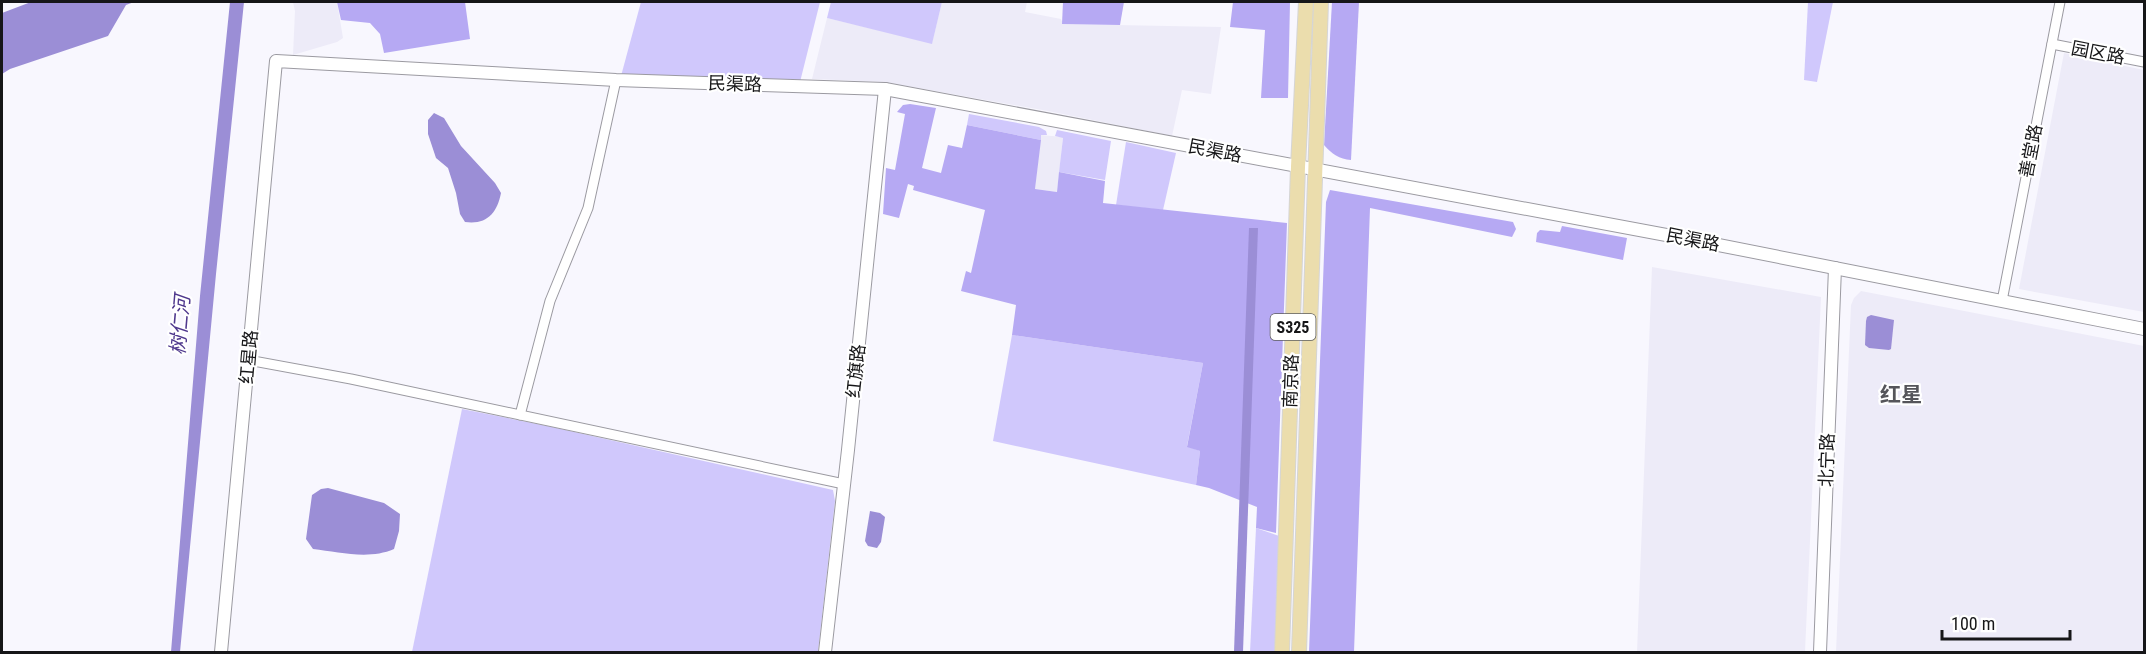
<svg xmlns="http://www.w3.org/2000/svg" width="2146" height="654" font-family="'Roboto Condensed','Noto Sans SC',sans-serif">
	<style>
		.built { fill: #edebf8 }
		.green { fill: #d0c8fc }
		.forest { fill: #b6a9f3 }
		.water { fill: #9b8ed6 }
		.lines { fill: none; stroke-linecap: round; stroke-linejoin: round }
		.street-casing { stroke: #9b9aa1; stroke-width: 11 }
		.secondary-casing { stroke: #9b9aa1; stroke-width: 14 }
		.primary-casing { stroke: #d5d5d5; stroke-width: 16 }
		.street { stroke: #fff; stroke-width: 9 }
		.secondary { stroke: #fff; stroke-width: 12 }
		.primary { stroke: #ebddad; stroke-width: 14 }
		.labels { text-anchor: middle; stroke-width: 4.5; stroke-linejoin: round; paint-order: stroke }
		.shield { fill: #fff; stroke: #5c5c5d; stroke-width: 1.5 }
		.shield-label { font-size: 16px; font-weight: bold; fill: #161618 }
		.street-label { font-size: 18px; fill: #161618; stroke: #fff }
		.water-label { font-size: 20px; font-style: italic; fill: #4f388d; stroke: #fff }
		.quarter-label { font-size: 21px; font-weight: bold; fill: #55555a; stroke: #fff }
	</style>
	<rect width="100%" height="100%" fill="#f8f7fe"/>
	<!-- built -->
	<g class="built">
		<polygon points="293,2 337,2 343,38 337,42 293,55 295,11"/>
		<polygon points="942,2 1027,2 1025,12 1061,19 1063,24 1221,27 1211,94 1182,90 1172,136 1048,111 884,82 812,79 827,18 932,43"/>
		<polygon points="2064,53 2144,70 2144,312 2019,289"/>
		<polygon points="1041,135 1063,137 1057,192 1035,189"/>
		<polygon points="1652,267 1821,297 1805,652 1637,652"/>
		<polygon points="1861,291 2144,346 2144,652 1836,652 1851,305 1854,298"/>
	</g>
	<!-- green -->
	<g class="green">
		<polygon points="641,2 820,2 800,82 621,76"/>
		<polygon points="831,2 942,2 932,44 827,18"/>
		<polygon points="1808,2 1833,2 1817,82 1804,80"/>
		<polygon points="969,114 1039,127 1046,131 1047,135 1041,135 1041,140 967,125"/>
		<polygon points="1057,130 1111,141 1105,180 1059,172 1063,138 1055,136"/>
		<polygon points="1126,142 1176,153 1163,210 1116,205"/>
		<polygon points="1012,335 1203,363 1187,446 1200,451 1196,485 993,441"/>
		<polygon points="462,409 552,427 833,490 835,501 818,652 412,652"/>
		<polygon points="1256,528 1279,536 1275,652 1250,652"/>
	</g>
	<!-- forest -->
	<g class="forest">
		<polygon points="337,2 465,2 470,39 384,53 380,34 370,23 341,20"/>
		<polygon points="1063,2 1124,2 1120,25 1062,24"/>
		<polygon points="1233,2 1290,2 1288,98 1261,98 1265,30 1230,27"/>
		<path d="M1332 2H1359L1351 160C1339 159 1332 154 1324 145Z"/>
		<polygon points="910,104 936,108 922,168 941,173 948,145 962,148 967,125 1041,140 1035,189 1057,192 1059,172 1105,181 1103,203 1287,223 1276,533 1256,528 1257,507 1209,488 1196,485 1200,451 1187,447 1203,363 1012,335 1016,305 961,291 966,271 971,273 985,210 913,190 914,186 908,184 899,218 883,214 886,168 895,170 905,114 897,112 903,105"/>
		<polygon points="1330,190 1513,222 1516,229 1512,237 1370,208 1354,652 1309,652 1326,202"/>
		<polygon points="1562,226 1627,238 1623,260 1536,242 1537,233 1540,230 1560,232"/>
	</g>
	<!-- water -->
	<g class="water">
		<polygon points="31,2 134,2 126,5 108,36 10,69 2,74 2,13"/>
		<polygon points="230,2 244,2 216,274 180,652 171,652 200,296"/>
		<path d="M434 113 444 118 461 146 495 183 501 193C497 213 487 225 465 222L460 214 456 193 448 168 436 158 428 134V120Z"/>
		<polygon points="1249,228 1258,228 1243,652 1234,652"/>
		<polygon points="1871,315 1894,320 1891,349 1889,350 1869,348 1865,345 1866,321 1867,317"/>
		<path d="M328 488 384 503 400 514 399 531 394 549C369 560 339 552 313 549L306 539 312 495 321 489Z"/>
		<polygon points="870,511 880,513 885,517 881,542 877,548 868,546 865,541"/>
	</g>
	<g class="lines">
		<defs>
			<g id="street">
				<polyline points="2052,44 2144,62"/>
				<polyline points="2002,301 2060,2"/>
				<polyline points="248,360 351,379 844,484"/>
				<polyline points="520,415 550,301 588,208 616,80"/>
			</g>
			<g id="secondary">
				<polyline points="221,652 276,61 616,80 885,89 1693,240 2144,329"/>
				<polyline points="825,652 848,450 885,89"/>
				<polyline points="1820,652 1835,268"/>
			</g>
			<g id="primary">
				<polyline points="1282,652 1298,167 1306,2"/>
				<polyline points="1299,652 1321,2"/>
			</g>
		</defs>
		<!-- street casing -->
		<use href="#street" class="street-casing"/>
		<!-- secondary casing -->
		<use href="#secondary" class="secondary-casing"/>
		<!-- primary casing -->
		<use href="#primary" class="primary-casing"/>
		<!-- street -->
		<use href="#street" class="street"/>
		<!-- secondary -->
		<use href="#secondary" class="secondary"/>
		<!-- primary -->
		<use href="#primary" class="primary"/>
	</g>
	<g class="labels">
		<!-- shield labels -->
		<rect class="shield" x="1270.5" y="314" width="45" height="26" rx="4.5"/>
		<g class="shield-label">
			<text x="1293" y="333">S325</text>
		</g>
		<!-- street labels -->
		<g class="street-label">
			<text transform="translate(2098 53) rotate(11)" y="6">园区路</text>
			<text transform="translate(735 84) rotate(2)" y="6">民渠路</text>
			<text transform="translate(1215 151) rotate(11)" y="6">民渠路</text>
			<text transform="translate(2031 151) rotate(-79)" y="6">善堂路</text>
			<text transform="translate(1693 240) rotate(11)" y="6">民渠路</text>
			<text transform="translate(249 357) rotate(-85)" y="6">红星路</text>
			<text transform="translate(856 371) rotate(-84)" y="6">红旗路</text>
			<text transform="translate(1291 381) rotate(-88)" y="6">南京路</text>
			<text transform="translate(1827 460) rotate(-88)" y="6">北宁路</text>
		</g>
		<!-- water labels -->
		<g class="water-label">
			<text transform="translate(180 325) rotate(-85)" y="7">树仁河</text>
		</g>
		<!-- quarter labels -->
		<g class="quarter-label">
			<text x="1901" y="402">红星</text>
		</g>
	</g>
	<!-- border -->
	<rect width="2146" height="654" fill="none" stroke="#161618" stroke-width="6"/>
	<!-- scale -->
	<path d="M1942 630v9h128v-9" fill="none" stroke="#161618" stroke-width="3"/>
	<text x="1951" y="630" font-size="18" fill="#161618" stroke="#ffffff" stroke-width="4.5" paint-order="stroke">100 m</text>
</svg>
